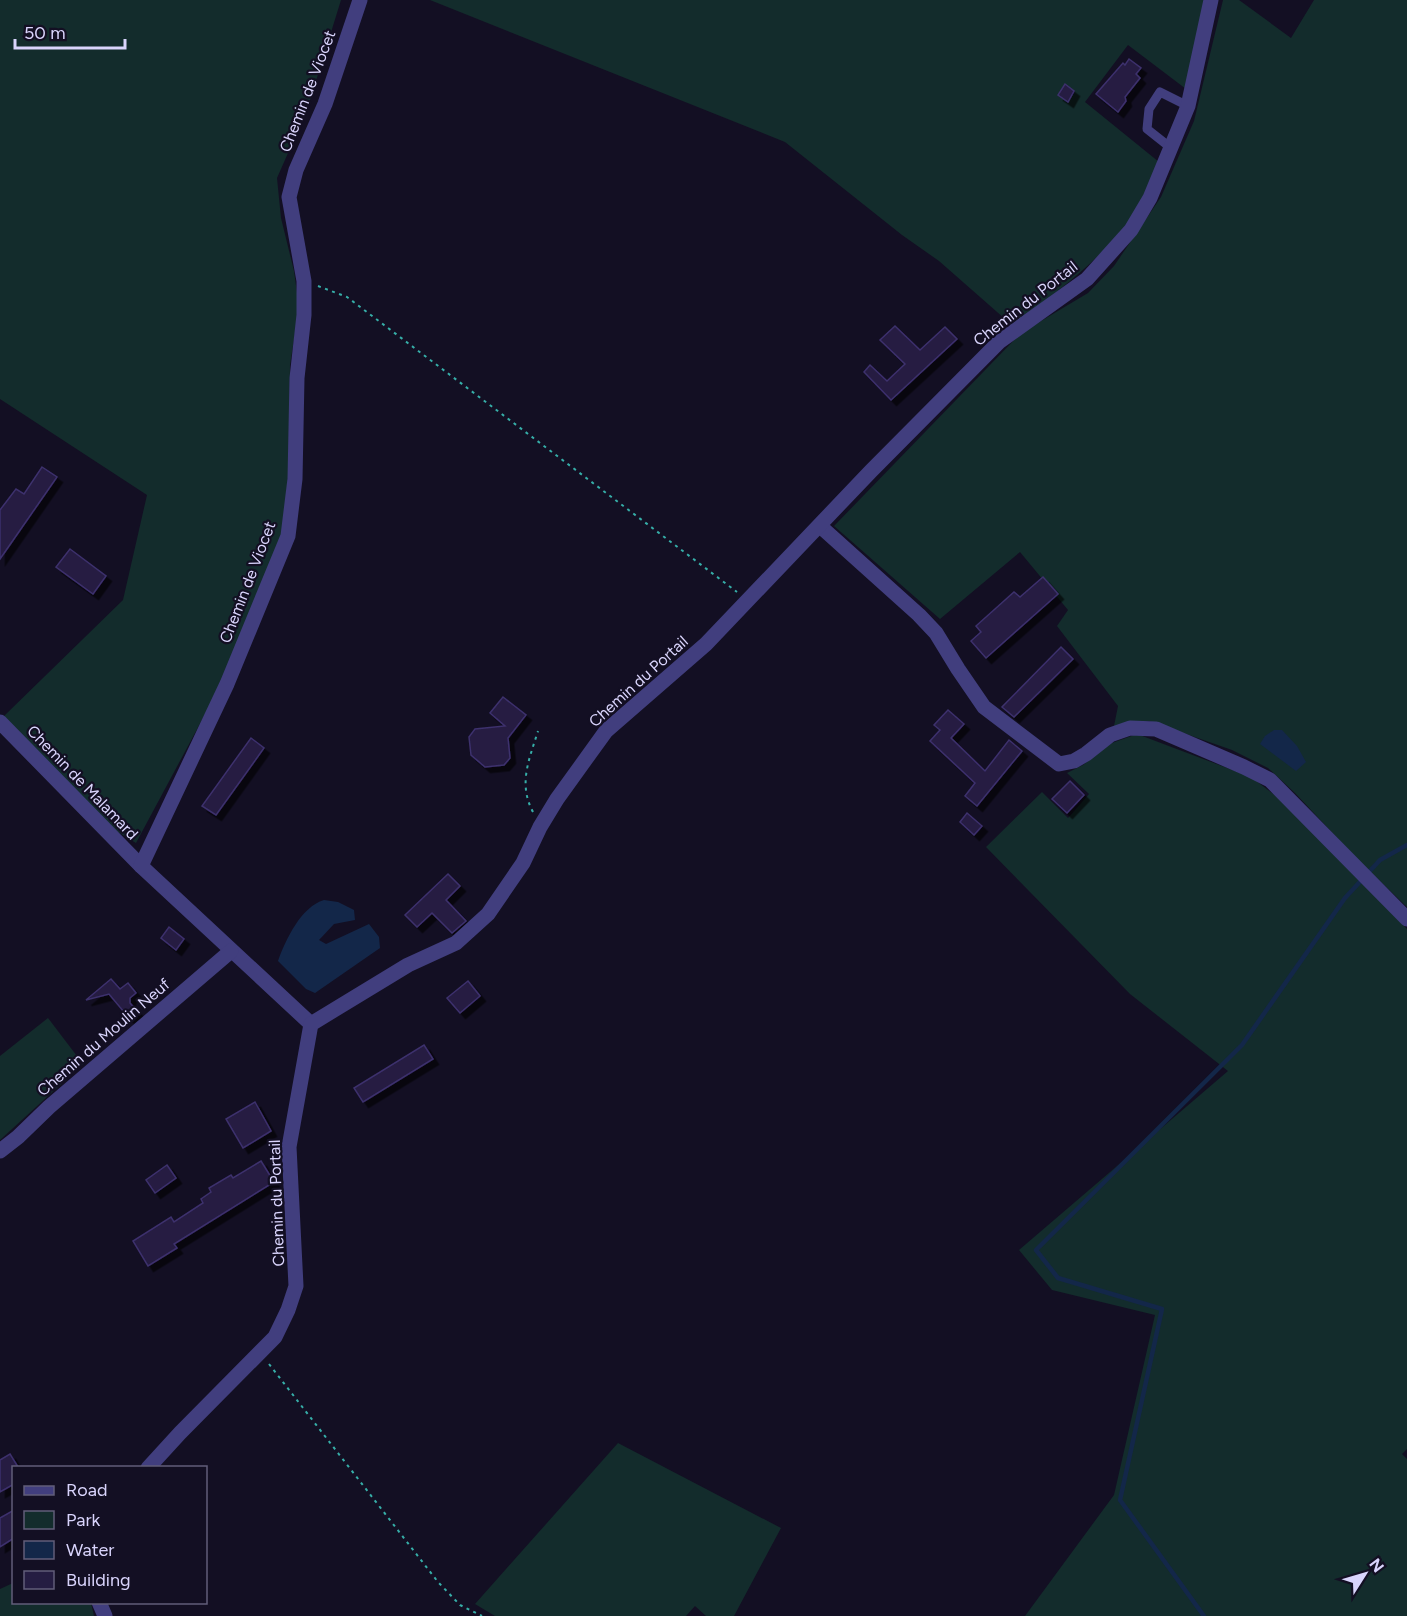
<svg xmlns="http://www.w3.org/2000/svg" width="1407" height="1616" font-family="Figtree,sans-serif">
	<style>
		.green { fill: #132c2c }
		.water { fill: #132749 }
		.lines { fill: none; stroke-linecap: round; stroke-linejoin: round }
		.stream { stroke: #132749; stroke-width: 4.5 }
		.building { fill: #251d42; stroke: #3d306d; stroke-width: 1.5; filter: url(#shadow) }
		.path { stroke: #36aea8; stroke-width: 2; stroke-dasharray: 3 4.5; stroke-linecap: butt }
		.service { stroke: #413e7e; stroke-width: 9 }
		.minor { stroke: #413e7e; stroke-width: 15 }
		.labels { text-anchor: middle; stroke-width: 4.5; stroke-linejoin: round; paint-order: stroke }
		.street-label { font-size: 16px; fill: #d9d4fc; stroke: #130f23 }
	</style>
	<defs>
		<filter id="shadow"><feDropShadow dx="5.5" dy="5.5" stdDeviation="0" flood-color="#0009"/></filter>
	</defs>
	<rect width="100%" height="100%" fill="#130f23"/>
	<!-- green -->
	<g class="green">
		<polygon points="0,0 341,0 307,110 277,178 281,218 294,271 299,307 290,365 289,468 282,537 225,677 136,843 113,829 3,717 123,600 147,495 0,399"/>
		<path d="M430 0H1204L1186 89 1128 45 1085 102 1159 162C1153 176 1149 193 1141 205 1108 255 1059 290 1013 326L939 261 902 235 785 142Z"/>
		<polygon points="1223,0 1239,0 1291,38 1314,0 1407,0 1407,907 1357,859 1295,793 1268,768 1232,750 1149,721 1114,726 1118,706 1057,626 1068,610 1020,552 940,619 834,526 1021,333 1088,293 1114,266 1161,197 1194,121"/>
		<polygon points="1137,734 1251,777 1285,803 1407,929 1407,1449 1402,1454 1407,1459 1407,1616 1025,1616 1114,1495 1155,1315 1052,1290 1019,1250 1228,1071 1130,994 986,847 1042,792 1068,818 1089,794 1067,773 1083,765 1109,744"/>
		<polygon points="48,1018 83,1064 0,1140 0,1056"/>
		<polygon points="618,1443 781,1528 734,1616 706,1616 695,1606 686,1616 495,1616 475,1604"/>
		<polygon points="13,1583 14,1602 91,1603 94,1616 0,1616 0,1589"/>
	</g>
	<!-- water -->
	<g class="water">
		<polygon points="1274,730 1282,730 1297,746 1306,762 1296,771 1260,744 1265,736"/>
		<path d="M324 900 338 902 354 910 355 920 334 924 319 940 326 944 369 924 379 937 380 948 315 993 306 989 278 961C286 939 301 907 324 900Z"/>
	</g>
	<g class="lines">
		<!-- stream -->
		<polyline class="stream" points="1204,1616 1120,1500 1162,1309 1058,1278 1036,1250 1242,1045 1345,898 1380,860 1407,845"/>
	</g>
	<!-- building -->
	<g class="building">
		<polygon points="1129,59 1141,68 1136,74 1140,78 1125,97 1126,101 1118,112 1096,94 1123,63 1125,65"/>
		<polygon points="1065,84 1074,91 1068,102 1058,95"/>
		<polygon points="895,326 920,350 945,327 957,339 891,400 864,372 870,365 887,381 905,364 880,340"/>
		<polygon points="42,467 57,477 0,559 0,510 16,489 24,494"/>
		<polygon points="70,549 106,576 93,594 56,567"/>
		<polygon points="1043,577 1058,594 986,658 971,641 981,632 976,626 1014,592 1020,597"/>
		<polygon points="1061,647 1073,659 1014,717 1002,707"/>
		<polygon points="503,697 526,715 508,738 510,758 504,765 485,767 471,755 469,737 475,729 505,726 490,713"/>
		<polygon points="948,710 964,724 951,738 985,771 1009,740 1022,751 977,806 965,796 975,783 930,741 940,730 934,725"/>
		<polygon points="251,738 264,748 216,815 202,806"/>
		<polygon points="1070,781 1084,795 1067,813 1052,799"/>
		<polygon points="967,813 982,826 974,835 960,822"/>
		<polygon points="448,874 460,886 446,900 466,921 452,933 432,913 417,927 405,915"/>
		<polygon points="169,927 184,939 176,950 161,938"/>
		<polygon points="111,979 120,989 128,983 136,993 130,998 130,1003 137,1011 129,1018 109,994 86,1000"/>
		<polygon points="468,981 480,996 460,1013 447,998"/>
		<polygon points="424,1045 433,1059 363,1102 354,1088"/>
		<polygon points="255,1102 271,1131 243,1148 226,1119"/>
		<polygon points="261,1161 274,1182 174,1244 177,1248 148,1266 133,1241 171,1217 174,1222 203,1203 201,1199 211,1192 209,1188 231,1175 233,1178"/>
		<polygon points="167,1165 176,1178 155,1193 146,1180"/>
		<polygon points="10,1454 18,1467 14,1467 14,1484 0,1492 0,1460"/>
		<polygon points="14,1510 14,1538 0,1547 0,1518"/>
	</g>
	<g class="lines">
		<!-- path -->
		<g class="path">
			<polyline points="318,286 347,297 737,592"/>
			<path d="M533 812C518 784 529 760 538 731"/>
			<polyline points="269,1364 438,1582 460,1605 482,1616"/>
		</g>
		<!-- service -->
		<polyline class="service" points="1171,148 1147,129 1149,109 1160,92 1188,106"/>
		<!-- minor -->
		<g class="minor">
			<polyline points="820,526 919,615 936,633 958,669 984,707 1059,764 1074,761 1086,754 1110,735 1130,728 1156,729 1244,767 1270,780 1407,919"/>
			<polyline points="0,722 141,866"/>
			<polyline points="311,1024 141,866 227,684 288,536 295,479 297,378 304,315 304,281 289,197 296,170 325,104 360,0"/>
			<polyline points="0,1151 18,1137 49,1107 231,951"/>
			<polyline points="148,1468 180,1433 275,1337 288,1310 296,1286 289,1147 311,1024 408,965 456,943 488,914 523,863 540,827 557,799 606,731 706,644 871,471 999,342 1087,279 1131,230 1150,198 1188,106 1211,0"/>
			<polyline points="99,1602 105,1616"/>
		</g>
	</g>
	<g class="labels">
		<!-- street labels -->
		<g class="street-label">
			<text transform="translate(307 91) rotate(-69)" y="6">Chemin de Viocet</text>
			<text transform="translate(1025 303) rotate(-38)" y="6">Chemin du Portail</text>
			<text transform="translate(247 582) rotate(-69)" y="6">Chemin de Viocet</text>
			<text transform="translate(638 681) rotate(-42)" y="6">Chemin du Portail</text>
			<text transform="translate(83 782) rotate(46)" y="6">Chemin de Malamard</text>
			<text transform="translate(103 1037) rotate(-41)" y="6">Chemin du Moulin Neuf</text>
			<text transform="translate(276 1203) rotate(-92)" y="6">Chemin du Portail</text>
		</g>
	</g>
	<!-- legend -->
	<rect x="12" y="1466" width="195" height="138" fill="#130f23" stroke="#625e7a" stroke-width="1.5"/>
	<rect x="24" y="1486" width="30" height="9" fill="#413e7e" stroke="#625e7a" stroke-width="1.5"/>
	<text x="66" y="1496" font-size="18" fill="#d9d4fc">Road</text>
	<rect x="24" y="1511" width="30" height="18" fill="#132c2c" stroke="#625e7a" stroke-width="1.5"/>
	<text x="66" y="1526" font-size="18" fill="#d9d4fc">Park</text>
	<rect x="24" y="1541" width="30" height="18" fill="#132749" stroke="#625e7a" stroke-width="1.5"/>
	<text x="66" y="1556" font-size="18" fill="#d9d4fc">Water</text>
	<rect x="24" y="1571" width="30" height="18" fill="#251d42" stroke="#625e7a" stroke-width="1.5"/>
	<text x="66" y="1586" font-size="18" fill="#d9d4fc">Building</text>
	<!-- north arrow -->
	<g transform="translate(1365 1574) rotate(53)" stroke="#130f23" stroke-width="4.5" paint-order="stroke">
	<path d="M0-4.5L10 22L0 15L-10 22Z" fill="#d9d4fc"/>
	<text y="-9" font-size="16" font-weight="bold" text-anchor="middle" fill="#d9d4fc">N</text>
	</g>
	<!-- scale -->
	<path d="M15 39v9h110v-9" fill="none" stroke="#d9d4fc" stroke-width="3"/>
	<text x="24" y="39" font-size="18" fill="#d9d4fc" stroke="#130f23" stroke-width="4.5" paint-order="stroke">50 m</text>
</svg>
